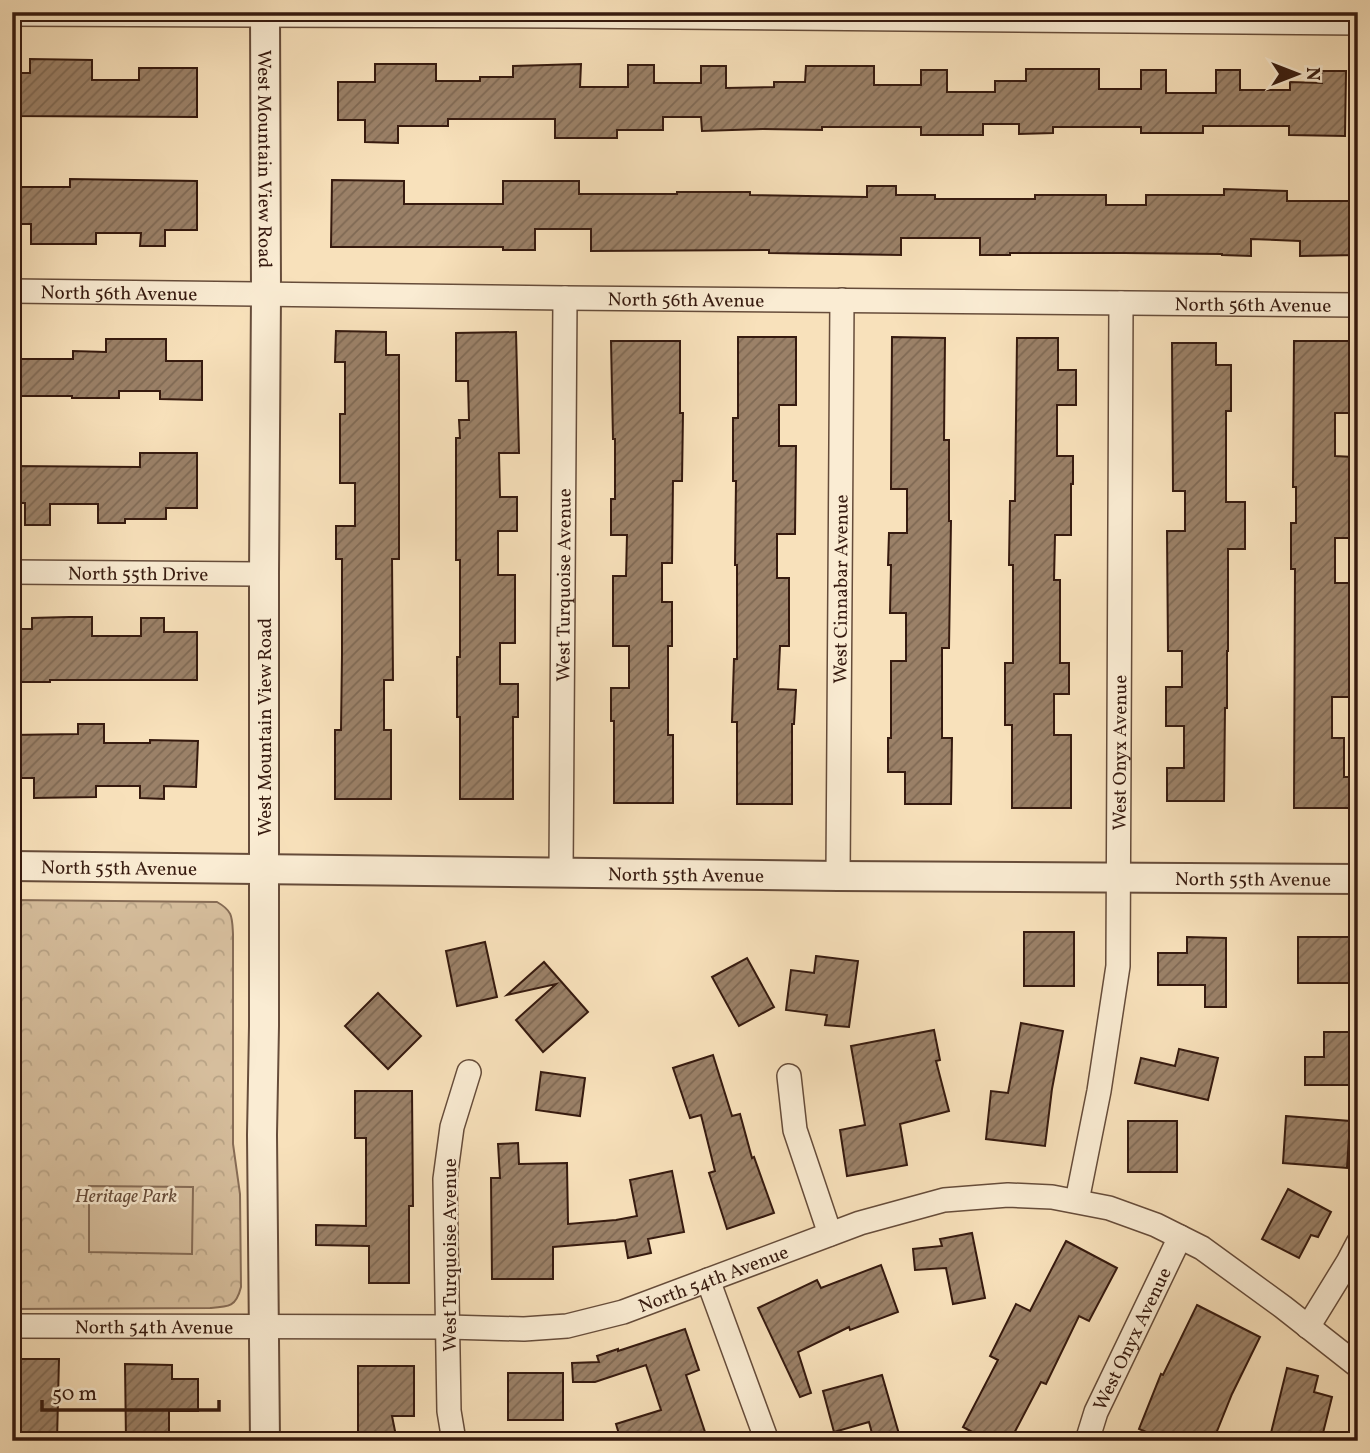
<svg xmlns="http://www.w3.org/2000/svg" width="1370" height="1453" font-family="Vollkorn,serif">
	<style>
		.park { fill: url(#park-crowns); stroke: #866c56; stroke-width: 2 }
		.pitch { fill: #d7bf9e; stroke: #866c56; stroke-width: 2 }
		.building { fill: url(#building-hatch); stroke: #361a0f; stroke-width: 2 }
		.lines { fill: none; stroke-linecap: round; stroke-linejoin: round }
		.minor-casing { stroke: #664c3a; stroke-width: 26 }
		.tertiary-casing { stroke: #664c3a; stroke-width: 32 }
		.minor { stroke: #faecd3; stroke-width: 23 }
		.tertiary { stroke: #faecd3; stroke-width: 28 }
		.labels { text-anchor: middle; stroke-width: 5; stroke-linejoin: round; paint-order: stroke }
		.street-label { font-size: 19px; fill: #361a0f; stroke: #faecd3 }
		.park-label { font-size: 19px; font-style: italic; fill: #664c3a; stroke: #faecd3 }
	</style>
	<defs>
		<pattern id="park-crowns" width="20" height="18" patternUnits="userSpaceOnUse" patternTransform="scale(1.75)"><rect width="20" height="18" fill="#d7bf9e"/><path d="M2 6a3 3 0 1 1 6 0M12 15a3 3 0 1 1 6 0" fill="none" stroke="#b9a487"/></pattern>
		<pattern id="building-hatch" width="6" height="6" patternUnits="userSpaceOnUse" patternTransform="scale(1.75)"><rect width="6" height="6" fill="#9b8168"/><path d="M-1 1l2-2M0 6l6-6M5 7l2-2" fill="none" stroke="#7f6954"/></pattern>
	</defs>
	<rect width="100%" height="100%" fill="#f8e1bb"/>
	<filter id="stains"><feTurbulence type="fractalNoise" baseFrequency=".00286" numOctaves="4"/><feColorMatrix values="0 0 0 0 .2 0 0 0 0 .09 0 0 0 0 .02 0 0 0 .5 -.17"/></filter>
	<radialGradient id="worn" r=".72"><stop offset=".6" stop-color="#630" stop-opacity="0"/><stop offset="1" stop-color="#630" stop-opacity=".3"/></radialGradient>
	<!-- park -->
	<path class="park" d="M12 900 217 902C233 911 232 917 233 934V1144L240 1194 241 1287C236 1307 229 1307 210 1308L12 1309Z"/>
	<!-- pitch -->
	<polygon class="pitch" points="89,1186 193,1187 192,1254 89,1252"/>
	<!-- building -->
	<g class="building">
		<polygon points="30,59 92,60 92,80 139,80 139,68 197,68 197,117 12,116 12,73 30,73"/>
		<polygon points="375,64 436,64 436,81 480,81 480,77 513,77 513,66 581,64 580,87 628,87 628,65 654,65 654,83 701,83 701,66 726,66 726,88 774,87 774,82 805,82 806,66 874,66 874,85 921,85 921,70 947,70 947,92 995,92 995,81 1026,81 1026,69 1099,69 1099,89 1141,89 1141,70 1166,70 1166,93 1216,93 1216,70 1240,70 1240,90 1290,90 1290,82 1322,83 1322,71 1346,71 1345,136 1289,135 1289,126 1203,126 1203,133 1141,133 1141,127 1053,127 1053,133 1019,134 1019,124 983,124 983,135 921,135 921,127 822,127 822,130 763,129 702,131 701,117 663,117 663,130 617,130 617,138 555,138 555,119 448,119 448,126 398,126 398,143 365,142 365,120 338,120 338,82 375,82"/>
		<polygon points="70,179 197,181 197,230 165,230 165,246 140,246 141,233 96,233 96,244 31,244 31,224 12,224 12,187 70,187"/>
		<polygon points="332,180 404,181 404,204 503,204 503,181 579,181 579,194 677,194 677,192 750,192 750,195 867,197 867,186 896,186 896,195 935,195 935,199 1035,199 1035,195 1106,195 1106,205 1146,205 1146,195 1224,195 1224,189 1287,191 1287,201 1358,201 1358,255 1300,256 1300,241 1251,239 1251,256 1222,255 1222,254 1124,253 1010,253 1010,255 980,255 980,238 901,238 901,255 769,253 769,250 591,251 591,229 535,229 535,250 503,250 503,247 331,247"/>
		<polygon points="336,331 386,332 386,355 399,355 399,559 392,559 393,680 384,680 384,730 391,730 391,799 335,799 335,730 341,730 342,655 342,559 336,559 336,526 355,526 355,483 340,483 340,414 345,414 345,362 335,362"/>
		<polygon points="516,332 519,453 499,453 500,497 517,497 517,531 498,531 498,575 515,575 515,643 500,643 500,684 518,684 518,717 513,717 513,799 460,799 460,717 457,717 457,657 460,657 460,560 456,560 456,438 460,438 459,420 469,420 468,381 456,381 456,333"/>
		<polygon points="738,337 796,337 796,405 779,405 779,446 796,446 795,534 777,534 777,578 789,578 789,646 780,646 778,689 796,690 794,724 792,724 792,804 737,804 737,722 732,722 734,659 737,659 737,565 735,565 736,481 733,481 733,418 738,418"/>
		<polygon points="892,337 945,338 944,440 949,440 949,521 951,521 949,648 942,648 942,738 952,738 951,804 905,804 905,772 888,772 888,738 891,738 891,661 906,661 906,613 890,613 891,565 888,565 889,533 907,533 907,489 891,489"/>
		<polygon points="1017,338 1058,338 1058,370 1076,370 1076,405 1057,405 1057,456 1073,456 1073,484 1071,484 1071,535 1055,535 1054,580 1060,580 1060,663 1069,663 1069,694 1054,694 1054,735 1071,735 1071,808 1012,808 1012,725 1005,725 1005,663 1013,663 1013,565 1009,565 1010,501 1015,501"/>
		<polygon points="106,339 166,339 166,361 202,361 202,400 160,399 160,391 119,391 119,398 72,398 72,396 12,396 12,359 73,359 73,351 106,352"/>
		<polygon points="611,341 680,341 680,413 683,413 682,481 673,481 672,563 662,563 662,602 672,602 672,646 668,646 668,735 673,735 673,803 614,803 614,721 611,721 611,688 629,688 629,646 613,646 613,576 626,576 627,535 611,535 611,499 615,499 615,439 613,439"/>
		<polygon points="1294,341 1350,341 1350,413 1335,413 1335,456 1353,457 1353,538 1335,538 1335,583 1353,583 1351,697 1332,697 1332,738 1344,738 1344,777 1351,777 1351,808 1294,808 1295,569 1291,569 1291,523 1296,523 1296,487 1293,487"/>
		<polygon points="1172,343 1216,343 1216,365 1231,365 1231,411 1226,411 1226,502 1245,502 1245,549 1228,549 1228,651 1227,651 1227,708 1225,708 1224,801 1167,801 1167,768 1184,768 1184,726 1166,726 1166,687 1182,687 1182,651 1168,651 1167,531 1185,531 1185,491 1173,491"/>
		<polygon points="140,453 197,453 197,508 166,508 166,519 125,519 125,523 98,523 98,504 50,504 50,525 25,525 25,503 12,503 12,466 140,467"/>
		<polygon points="69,617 92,617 92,636 141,636 141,618 164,618 164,632 197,632 197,680 50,680 50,682 12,682 12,629 32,629 32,618"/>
		<polygon points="78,724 104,724 104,743 150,743 150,740 198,741 196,787 164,786 164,799 140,798 140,786 96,786 96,797 34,798 34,778 12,778 12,735 78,734"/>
		<rect x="1024" y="932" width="50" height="54"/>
		<polygon points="1187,937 1226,938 1226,1007 1205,1007 1205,985 1158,985 1158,953 1187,953"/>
		<rect x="1298" y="937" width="60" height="46"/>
		<polygon points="485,942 497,997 457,1006 446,951"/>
		<polygon points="816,956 858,961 849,1027 825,1025 827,1015 786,1010 791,970 814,973"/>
		<polygon points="747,958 774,1007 739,1026 712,977"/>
		<polygon points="544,962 588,1012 543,1052 516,1020 556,984 507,995"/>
		<polygon points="378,993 421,1036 388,1069 345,1026"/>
		<polygon points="1021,1023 1063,1031 1052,1089 1045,1146 986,1139 991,1091 1008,1093"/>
		<polygon points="934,1030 940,1060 936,1061 949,1111 900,1124 907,1165 847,1176 840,1130 865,1125 851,1046"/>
		<polygon points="1324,1032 1358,1032 1358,1070 1349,1070 1349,1085 1305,1085 1305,1057 1324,1057"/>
		<polygon points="1179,1049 1218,1058 1208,1100 1135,1083 1141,1058 1175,1066"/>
		<polygon points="713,1055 732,1116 740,1114 752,1158 754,1157 774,1213 727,1229 709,1173 715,1171 701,1115 690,1118 673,1068"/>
		<polygon points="541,1072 585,1078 580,1116 536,1110"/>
		<polygon points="355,1091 412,1091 413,1206 409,1206 409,1283 369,1283 369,1246 316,1245 316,1225 366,1226 366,1138 355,1138"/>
		<polygon points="1286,1116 1350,1121 1347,1168 1283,1163"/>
		<rect x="1128" y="1121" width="49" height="51"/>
		<polygon points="518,1143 519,1164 567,1163 568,1224 616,1220 637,1216 630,1180 672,1171 684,1232 648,1239 651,1253 628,1258 625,1241 553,1247 553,1279 492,1279 491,1178 500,1178 498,1144"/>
		<polygon points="1288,1189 1331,1212 1318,1237 1311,1235 1299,1258 1262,1239"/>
		<polygon points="972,1233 985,1298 953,1304 946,1268 915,1270 913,1249 942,1246 940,1239"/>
		<polygon points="1066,1241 1117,1268 1089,1321 1079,1316 1046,1384 1041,1382 1010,1441 989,1441 963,1427 998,1360 990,1356 1016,1304 1030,1311"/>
		<polygon points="881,1265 898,1312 850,1330 849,1327 798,1352 811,1393 800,1397 758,1308 817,1280 821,1288"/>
		<polygon points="1197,1305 1260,1337 1232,1394 1213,1441 1168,1441 1139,1429 1161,1374 1163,1375"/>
		<polygon points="685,1329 699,1370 686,1375 708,1441 621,1441 616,1424 661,1410 646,1365 595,1382 573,1382 572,1363 599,1362 597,1356 618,1349 618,1351"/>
		<polygon points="17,1359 59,1359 57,1441 15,1441 15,1411 12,1411 12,1377 17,1377"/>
		<polygon points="125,1364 172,1365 172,1379 198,1379 198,1411 169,1411 169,1441 126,1441"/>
		<polygon points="358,1366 414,1366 414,1416 392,1416 397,1441 358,1441"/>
		<polygon points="1287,1368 1318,1376 1314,1392 1332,1397 1321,1441 1269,1441"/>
		<rect x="508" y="1373" width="55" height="47"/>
		<polygon points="882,1375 901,1441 874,1441 869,1422 834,1432 823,1391"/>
	</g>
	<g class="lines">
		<defs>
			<g id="minor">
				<polyline points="12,14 564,16 1358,23"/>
				<path id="s1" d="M12 291 565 298 1358 305"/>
				<path id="s2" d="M12 572 264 574"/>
				<path id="s3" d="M561 872 565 298"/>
				<path id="s4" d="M838 876 842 300"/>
				<polyline points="789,1076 795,1130 830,1234"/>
				<path id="s5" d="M1077 1201 1099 1091 1118 966 1121 303"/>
				<polyline points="708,1280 767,1441"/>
				<path id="s6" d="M12 1326 448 1327 524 1329 567 1326 623 1312 860 1223 944 1200 1008 1195 1052 1197 1109 1208 1156 1225 1202 1248 1283 1307 1358 1366"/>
				<polyline points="1308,1327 1348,1262 1358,1243"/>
				<polyline points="454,1441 449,1411 445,1179 452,1127 469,1072"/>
				<path id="s7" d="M1087 1441 1096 1412 1180 1237"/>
			</g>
			<g id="tertiary">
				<path id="s8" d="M265 12 266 294 264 574V1026L262 1135 265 1441"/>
				<path id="s9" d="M12 866 838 876 1358 879"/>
			</g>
		</defs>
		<!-- minor casing -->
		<use href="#minor" class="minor-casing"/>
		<!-- tertiary casing -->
		<use href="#tertiary" class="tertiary-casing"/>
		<!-- minor -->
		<use href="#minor" class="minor"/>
		<!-- tertiary -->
		<use href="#tertiary" class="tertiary"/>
	</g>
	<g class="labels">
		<!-- street labels -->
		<g class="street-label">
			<text dy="7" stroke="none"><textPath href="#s8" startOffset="147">West Mountain View Road</textPath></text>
			<text dy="7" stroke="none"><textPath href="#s1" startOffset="107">North 56th Avenue</textPath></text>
			<text dy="7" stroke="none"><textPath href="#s1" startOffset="674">North 56th Avenue</textPath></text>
			<text dy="7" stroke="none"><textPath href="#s1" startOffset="1241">North 56th Avenue</textPath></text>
			<text dy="7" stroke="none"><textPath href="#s2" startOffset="126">North 55th Drive</textPath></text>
			<text dy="7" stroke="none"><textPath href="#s3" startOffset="287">West Turquoise Avenue</textPath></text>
			<text dy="7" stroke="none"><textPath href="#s4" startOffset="287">West Cinnabar Avenue</textPath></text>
			<text transform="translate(264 727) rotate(-90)" y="7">West Mountain View Road</text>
			<text dy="7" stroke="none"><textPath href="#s5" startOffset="452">West Onyx Avenue</textPath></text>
			<text dy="7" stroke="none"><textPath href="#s9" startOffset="107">North 55th Avenue</textPath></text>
			<text dy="7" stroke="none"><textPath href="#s9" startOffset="674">North 55th Avenue</textPath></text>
			<text dy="7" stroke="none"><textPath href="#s9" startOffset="1241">North 55th Avenue</textPath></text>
			<text transform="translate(449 1255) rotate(-90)" y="7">West Turquoise Avenue</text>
			<text dy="7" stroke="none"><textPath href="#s6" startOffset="709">North 54th Avenue</textPath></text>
			<text dy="7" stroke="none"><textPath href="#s6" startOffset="142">North 54th Avenue</textPath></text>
			<text dy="7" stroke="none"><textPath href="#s7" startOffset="112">West Onyx Avenue</textPath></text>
		</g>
		<!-- park labels -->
		<g class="park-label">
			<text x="126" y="1202">Heritage Park</text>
		</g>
	</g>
	<!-- margin -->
	<rect width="1370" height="1453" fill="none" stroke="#f8e1bb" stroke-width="42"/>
	<rect x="14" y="14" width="1342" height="1425" fill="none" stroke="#361a0f" stroke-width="3.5"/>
	<rect x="21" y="21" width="1328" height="1411" fill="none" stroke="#361a0f" stroke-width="2"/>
	<!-- north arrow -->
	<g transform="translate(1297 74) rotate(90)" stroke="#faecd3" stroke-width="5" paint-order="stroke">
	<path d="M0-5L12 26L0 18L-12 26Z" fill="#361a0f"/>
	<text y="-10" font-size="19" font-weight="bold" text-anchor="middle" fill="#361a0f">N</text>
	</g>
	<!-- scale -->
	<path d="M42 1400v10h177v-10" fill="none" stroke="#361a0f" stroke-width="3.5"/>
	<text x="52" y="1400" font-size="21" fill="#361a0f" stroke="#faecd3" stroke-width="5" paint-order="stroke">50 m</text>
	<rect width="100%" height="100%" filter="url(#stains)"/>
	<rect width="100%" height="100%" fill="url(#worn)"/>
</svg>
